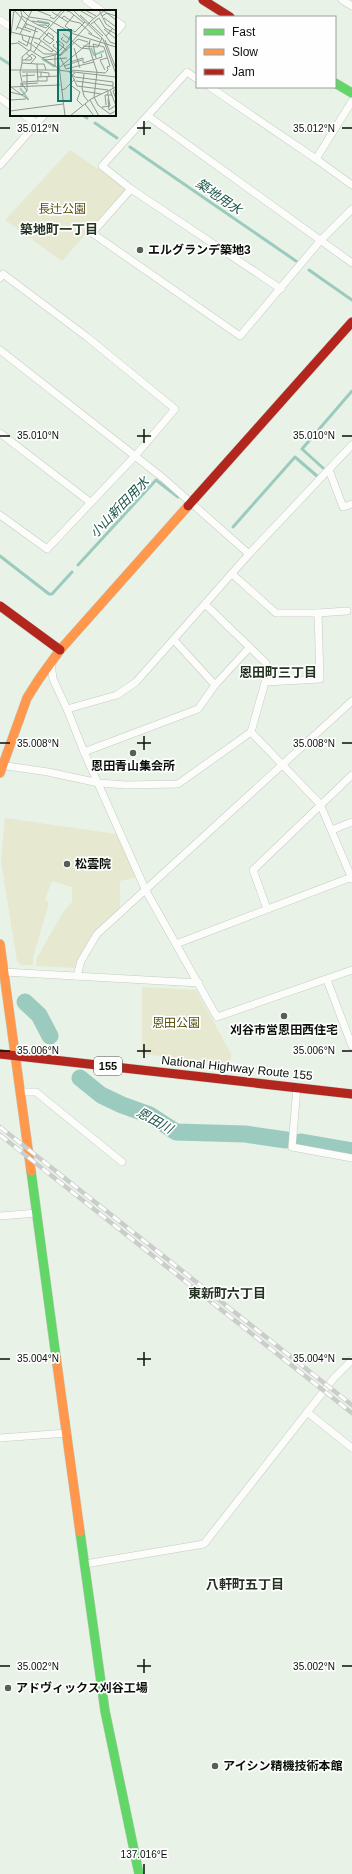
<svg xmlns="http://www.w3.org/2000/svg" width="352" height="1874" font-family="Helvetica,'Noto Sans JP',sans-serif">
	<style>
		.green { fill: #e6e8cf }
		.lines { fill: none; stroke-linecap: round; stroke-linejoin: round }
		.stream { stroke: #9bcbbe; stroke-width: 3 }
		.river { stroke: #9bcbbe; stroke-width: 17 }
		.street-casing { stroke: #c4ccc3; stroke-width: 8 }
		.fast-casing { stroke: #c4ccc3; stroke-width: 10 }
		.slow-casing { stroke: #c4ccc3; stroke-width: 10 }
		.jam-casing { stroke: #c4ccc3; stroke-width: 10 }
		.street { stroke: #fcfdfb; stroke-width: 7 }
		.fast { stroke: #63d668; stroke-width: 9 }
		.slow { stroke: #ff974d; stroke-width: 9 }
		.jam { stroke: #b3261e; stroke-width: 9 }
		.rail-casing { stroke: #cacdca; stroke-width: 4.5 }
		.rail { stroke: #fefefe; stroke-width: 3; stroke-dasharray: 9; stroke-linecap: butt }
		.ticks { fill: none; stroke: #0a1009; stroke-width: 1.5 }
		.poi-dot { fill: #585f57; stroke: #fefefe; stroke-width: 1.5 }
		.labels { text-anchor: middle; stroke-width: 3.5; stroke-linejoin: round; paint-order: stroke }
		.shield { fill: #fefefe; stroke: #535752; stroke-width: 1 }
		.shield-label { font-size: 11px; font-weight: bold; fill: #0a1009 }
		.park-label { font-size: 12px; fill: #574f11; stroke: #fefefe }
		.poi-label { font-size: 12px; font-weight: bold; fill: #0a1009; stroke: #fefefe; text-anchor: start }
		.street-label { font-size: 12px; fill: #0a1009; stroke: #fefefe }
		.water-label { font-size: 13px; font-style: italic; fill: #1c5348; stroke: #fefefe }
		.neighbourhood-label { font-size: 13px; font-weight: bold; fill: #243221; stroke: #fefefe }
		.inset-river { fill: none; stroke: #9bcbbe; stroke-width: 2 }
		.inset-road { fill: none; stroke: #8f988e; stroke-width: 1 }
		.view { fill: #0f766e; fill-opacity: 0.15; stroke: #0f766e; stroke-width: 2 }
		.inset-edge { fill: none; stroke: #0a1009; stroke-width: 2 }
		.ticks-label { font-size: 10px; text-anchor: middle; fill: #0a1009; stroke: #fefefe; stroke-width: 3.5; stroke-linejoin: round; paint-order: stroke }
	</style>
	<rect width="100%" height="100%" fill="#e8f2e7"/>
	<!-- green -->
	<g class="green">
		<polygon points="70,150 126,188 62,261 5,220"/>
		<path d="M5 818 116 834 137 877 120 881V908C97 929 87 938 76 968L36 966 37 958 63 912 72 902V887L52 881 45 899 49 903 33 957V965H21L17 961 1 861Z"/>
		<polygon points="142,987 196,990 231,1054 230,1064 142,1054"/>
	</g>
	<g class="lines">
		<!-- stream -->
		<g class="stream">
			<polyline points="0,58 11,65"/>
			<polyline points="83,115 87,118"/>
			<polyline points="95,123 117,138"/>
			<polyline points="130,147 296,261"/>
			<polyline points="309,270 352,300"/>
			<polyline points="323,468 302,449 352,391"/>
			<polyline points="233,527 295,457 317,476"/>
			<polyline points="0,556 49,594 52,594 72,572"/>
			<polyline points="78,565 156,480 178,497"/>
		</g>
		<!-- river -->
		<g class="river">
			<polyline points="25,1002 39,1015 50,1036"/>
			<polyline points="80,1078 101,1095 122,1105 150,1115 176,1132 245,1134 286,1140"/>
			<polyline points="300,1142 352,1151"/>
		</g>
		<defs>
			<g id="street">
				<polyline points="86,0 102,11"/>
				<polyline points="342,0 352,6"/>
				<polyline points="0,20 11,27"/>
				<polyline points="115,20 122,25 115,33"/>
				<polyline points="197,79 187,72 102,166 131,189 281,289"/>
				<polyline points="210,87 316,159 352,185"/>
				<polyline points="0,98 11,106"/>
				<polyline points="24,115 37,124"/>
				<polyline points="148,116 352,263"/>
				<polyline points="316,159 352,101"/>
				<polyline points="0,165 44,115"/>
				<polyline points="131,189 92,233 240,336 320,241 352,209"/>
				<polyline points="0,278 3,274 87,337 175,409 135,456 47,549 0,515"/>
				<polyline points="0,350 163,478 249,554"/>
				<polyline points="0,433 90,502"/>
				<polyline points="329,470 343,507 352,504"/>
				<polyline points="232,574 276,613 318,613 347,611"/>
				<polyline points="174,640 215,685"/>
				<polyline points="51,663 53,679 67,709 117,695 136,682 249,554 352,445"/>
				<polyline points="266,682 320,679 318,613"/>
				<polyline points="67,709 84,752 146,891 217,1017 352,970"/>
				<polyline points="251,732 320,804 352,879"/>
				<polyline points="84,752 198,709 215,685 249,648"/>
				<polyline points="0,765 48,772 99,783 126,785 178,784 251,732 268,672 266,663 206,605"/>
				<polyline points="332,830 352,822"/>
				<polyline points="267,909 253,870 352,775"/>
				<polyline points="176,944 352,877"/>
				<polyline points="4,972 199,983"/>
				<polyline points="77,976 81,961 97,934 352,701"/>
				<polyline points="327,980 352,1046"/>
				<polyline points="297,1087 292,1147 352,1158"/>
				<polyline points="21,1092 36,1092 122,1162"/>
				<polyline points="0,1216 37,1213"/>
				<polyline points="307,1412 352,1448"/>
				<polyline points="0,1438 67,1433"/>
				<polyline points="85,1564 204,1544 334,1378 352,1360"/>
			</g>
			<g id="fast">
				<polyline points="335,83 352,93"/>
				<polyline points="31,1171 56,1357"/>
				<polyline points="80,1532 105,1711 139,1874"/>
			</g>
			<g id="slow">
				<polyline points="0,773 27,698 39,679 60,650 188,506"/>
				<polyline points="0,944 31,1171"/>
				<polyline points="56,1357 80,1532"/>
			</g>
			<g id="jam">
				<polyline points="203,0 230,17"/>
				<polyline points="188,506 352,322"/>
				<polyline points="0,606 60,650"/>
				<polyline points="0,1054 352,1094"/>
			</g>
		</defs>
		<!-- street casing -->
		<use href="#street" class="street-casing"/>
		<!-- fast casing -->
		<use href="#fast" class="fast-casing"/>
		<!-- slow casing -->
		<use href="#slow" class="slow-casing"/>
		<!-- jam casing -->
		<use href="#jam" class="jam-casing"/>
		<!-- street -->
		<use href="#street" class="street"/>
		<!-- fast -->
		<use href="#fast" class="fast"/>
		<!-- slow -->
		<use href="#slow" class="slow"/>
		<!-- jam -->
		<use href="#jam" class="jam"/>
		<defs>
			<g id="rail">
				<polyline points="0,1127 352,1405"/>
				<polyline points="0,1135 352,1413"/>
			</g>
		</defs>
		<!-- rail casing -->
		<use href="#rail" class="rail-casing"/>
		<!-- rail -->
		<use href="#rail" class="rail"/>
	</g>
	<!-- ticks -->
	<path class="ticks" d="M144 121V135M0 128H10M137 128H151M342 128H352M144 429V443M0 436H10M137 436H151M342 436H352M144 736V750M0 743H10M137 743H151M342 743H352M144 1044V1058M0 1051H10M137 1051H151M342 1051H352M144 1352V1366M0 1359H10M137 1359H151M342 1359H352M144 1659V1673M0 1666H10M137 1666H151M342 1666H352M144 1864V1874"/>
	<!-- markers -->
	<g class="poi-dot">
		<circle cx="140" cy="250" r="4"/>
		<circle cx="133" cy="753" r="4"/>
		<circle cx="67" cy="864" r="4"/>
		<circle cx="284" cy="1016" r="4"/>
		<circle cx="8" cy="1688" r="4"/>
		<circle cx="215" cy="1766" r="4"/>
	</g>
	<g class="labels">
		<!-- shield labels -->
		<rect class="shield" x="94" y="1057" width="28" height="18" rx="3"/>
		<g class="shield-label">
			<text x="108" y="1070">155</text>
		</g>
		<!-- park labels -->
		<g class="park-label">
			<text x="62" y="213">長辻公園</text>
			<text x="176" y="1027">恩田公園</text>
		</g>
		<!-- poi labels -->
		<g class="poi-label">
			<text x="148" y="254">エルグランデ築地3</text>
			<text x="133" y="770" text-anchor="middle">恩田青山集会所</text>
			<text x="75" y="868">松雲院</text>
			<text x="284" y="1034" text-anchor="middle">刈谷市営恩田西住宅</text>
			<text x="16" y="1692">アドヴィックス刈谷工場</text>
			<text x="223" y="1770">アイシン精機技術本館</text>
		</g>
		<!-- street labels -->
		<g class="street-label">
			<text transform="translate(237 1068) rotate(6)" y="4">National Highway Route 155</text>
		</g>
		<!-- water labels -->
		<g class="water-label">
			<text transform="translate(219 196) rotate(34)" y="5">築地用水</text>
			<text transform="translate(119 507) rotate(-46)" y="5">小山新田用水</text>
			<text transform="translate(155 1120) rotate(29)" y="5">恩田川</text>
		</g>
		<!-- neighbourhood labels -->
		<g class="neighbourhood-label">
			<text x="59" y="234">築地町一丁目</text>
			<text x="278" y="677">恩田町三丁目</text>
			<text x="227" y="1298">東新町六丁目</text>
			<text x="245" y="1589">八軒町五丁目</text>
		</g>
	</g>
	<!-- overview -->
	<g transform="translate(10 10)">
		<rect width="106" height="106" fill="#e8f2e7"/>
		<path class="inset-river" d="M27 11 39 13M81 38 84 45 94 41M32 49 45 57M10 78 18 89"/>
		<path class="inset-road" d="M4 0 17 14 15 17M12 0 19 7 39 10 64 24 106 37M26 0 41 6M63 0 93 29 106 64M75 0 86 6M89 0 96 14 106 21M71 1 83 8M94 1 106 10M42 2 58 12M57 2 59 1 74 13M64 5 55 16 59 19 65 22 75 12M70 5 93 26M12 6 28 15H36L49 25M92 6 97 3 106 6M40 7 44 9 52 0M52 8 54 6 61 11 70 13 82 24M94 8 106 17M22 11 40 14 36 18 28 15M84 12 96 26 102 19M17 14 31 20 37 25 42 29 44 30 40 34 33 29 37 25 38 23H39L44 27 42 29M81 14 89 8 95 18 106 24M7 17 21 22M14 17 28 22M26 18 21 34 34 44H47L45 45M94 19 106 29M6 20 12 6 11 1M1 22 29 29 50 45M78 23 90 29M10 24 22 0M53 24 71 38 80 39M12 25 13 30 21 34V39L12 47V53L27 54 28 71 13 72M96 26 100 32 106 34M53 27 51 29 57 33 62 22M29 29 55 0M80 30 79 37 87 62 84 87 88 95 100 104 106 101M95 30 106 59M0 31 4 0M8 31 17 36 20 26M24 32 42 42 43 40M0 34 8 33 19 41M44 34 43 36 49 41 53 37 54 35 48 30 46 32 50 35 53 37 57 41M73 36 88 37 92 28M64 38 70 58M20 40 48 58M24 42 31 31M45 45V49L57 48M50 46 68 29 78 32M50 47 56 59 84 52M32 48 45 45M12 50H21L22 48 16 43M15 50 22 44 26 47 21 53M34 50 45 49V56M60 52 73 48V53L92 47 91 44M12 53 10 62 13 77M27 54H34L36 60M54 56 72 50M50 57 80 32M60 57 61 60 95 63 98 60 97 57 100 56 94 37 83 34 86 48M0 60H47L106 67M95 60 90 50 97 48M12 62H31V67M31 62 39 63V67M59 62 65 67 103 72V79M65 63 62 65 67 76 98 80V85H95L96 95M74 64 72 78 74 86 78 91M12 66 25 65M27 67 49 66M28 71H37V67M66 71 103 76M13 74 28 73M59 74 70 82 67 90 73 96M0 77 50 75M1 77 19 90M106 79 103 81 106 89M51 80 55 79 65 69M100 80 106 96M17 81V63M73 81 91 84M0 82 12 85 17 81 11 73V76M98 89 99 100 106 95M0 90 16 89M80 90 89 106M75 94 84 106M92 97 100 96 98 85H102M0 101 53 94M55 106 48 47 82 10 95 0M60 106 81 89 106 77"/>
		<path class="view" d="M48 20H61V91H48Z"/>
		<rect width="106" height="106" class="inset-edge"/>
	</g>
	<g class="ticks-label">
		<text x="38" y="132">35.012°N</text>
		<text x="314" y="132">35.012°N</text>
		<text x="38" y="439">35.010°N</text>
		<text x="314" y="439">35.010°N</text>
		<text x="38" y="747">35.008°N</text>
		<text x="314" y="747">35.008°N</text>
		<text x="38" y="1054">35.006°N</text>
		<text x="314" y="1054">35.006°N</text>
		<text x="38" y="1362">35.004°N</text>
		<text x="314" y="1362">35.004°N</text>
		<text x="38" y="1670">35.002°N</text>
		<text x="314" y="1670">35.002°N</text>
		<text x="144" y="1858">137.016°E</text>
	</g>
	<!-- legend -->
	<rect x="196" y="16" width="140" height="72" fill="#fefefe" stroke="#9c9f9c"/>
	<rect x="204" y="29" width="20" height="6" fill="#63d668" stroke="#9c9f9c"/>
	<text x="232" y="36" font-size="12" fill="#0a1009">Fast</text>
	<rect x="204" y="49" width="20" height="6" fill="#ff974d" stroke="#9c9f9c"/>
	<text x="232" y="56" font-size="12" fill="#0a1009">Slow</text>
	<rect x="204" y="69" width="20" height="6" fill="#b3261e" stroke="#9c9f9c"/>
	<text x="232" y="76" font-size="12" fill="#0a1009">Jam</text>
</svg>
